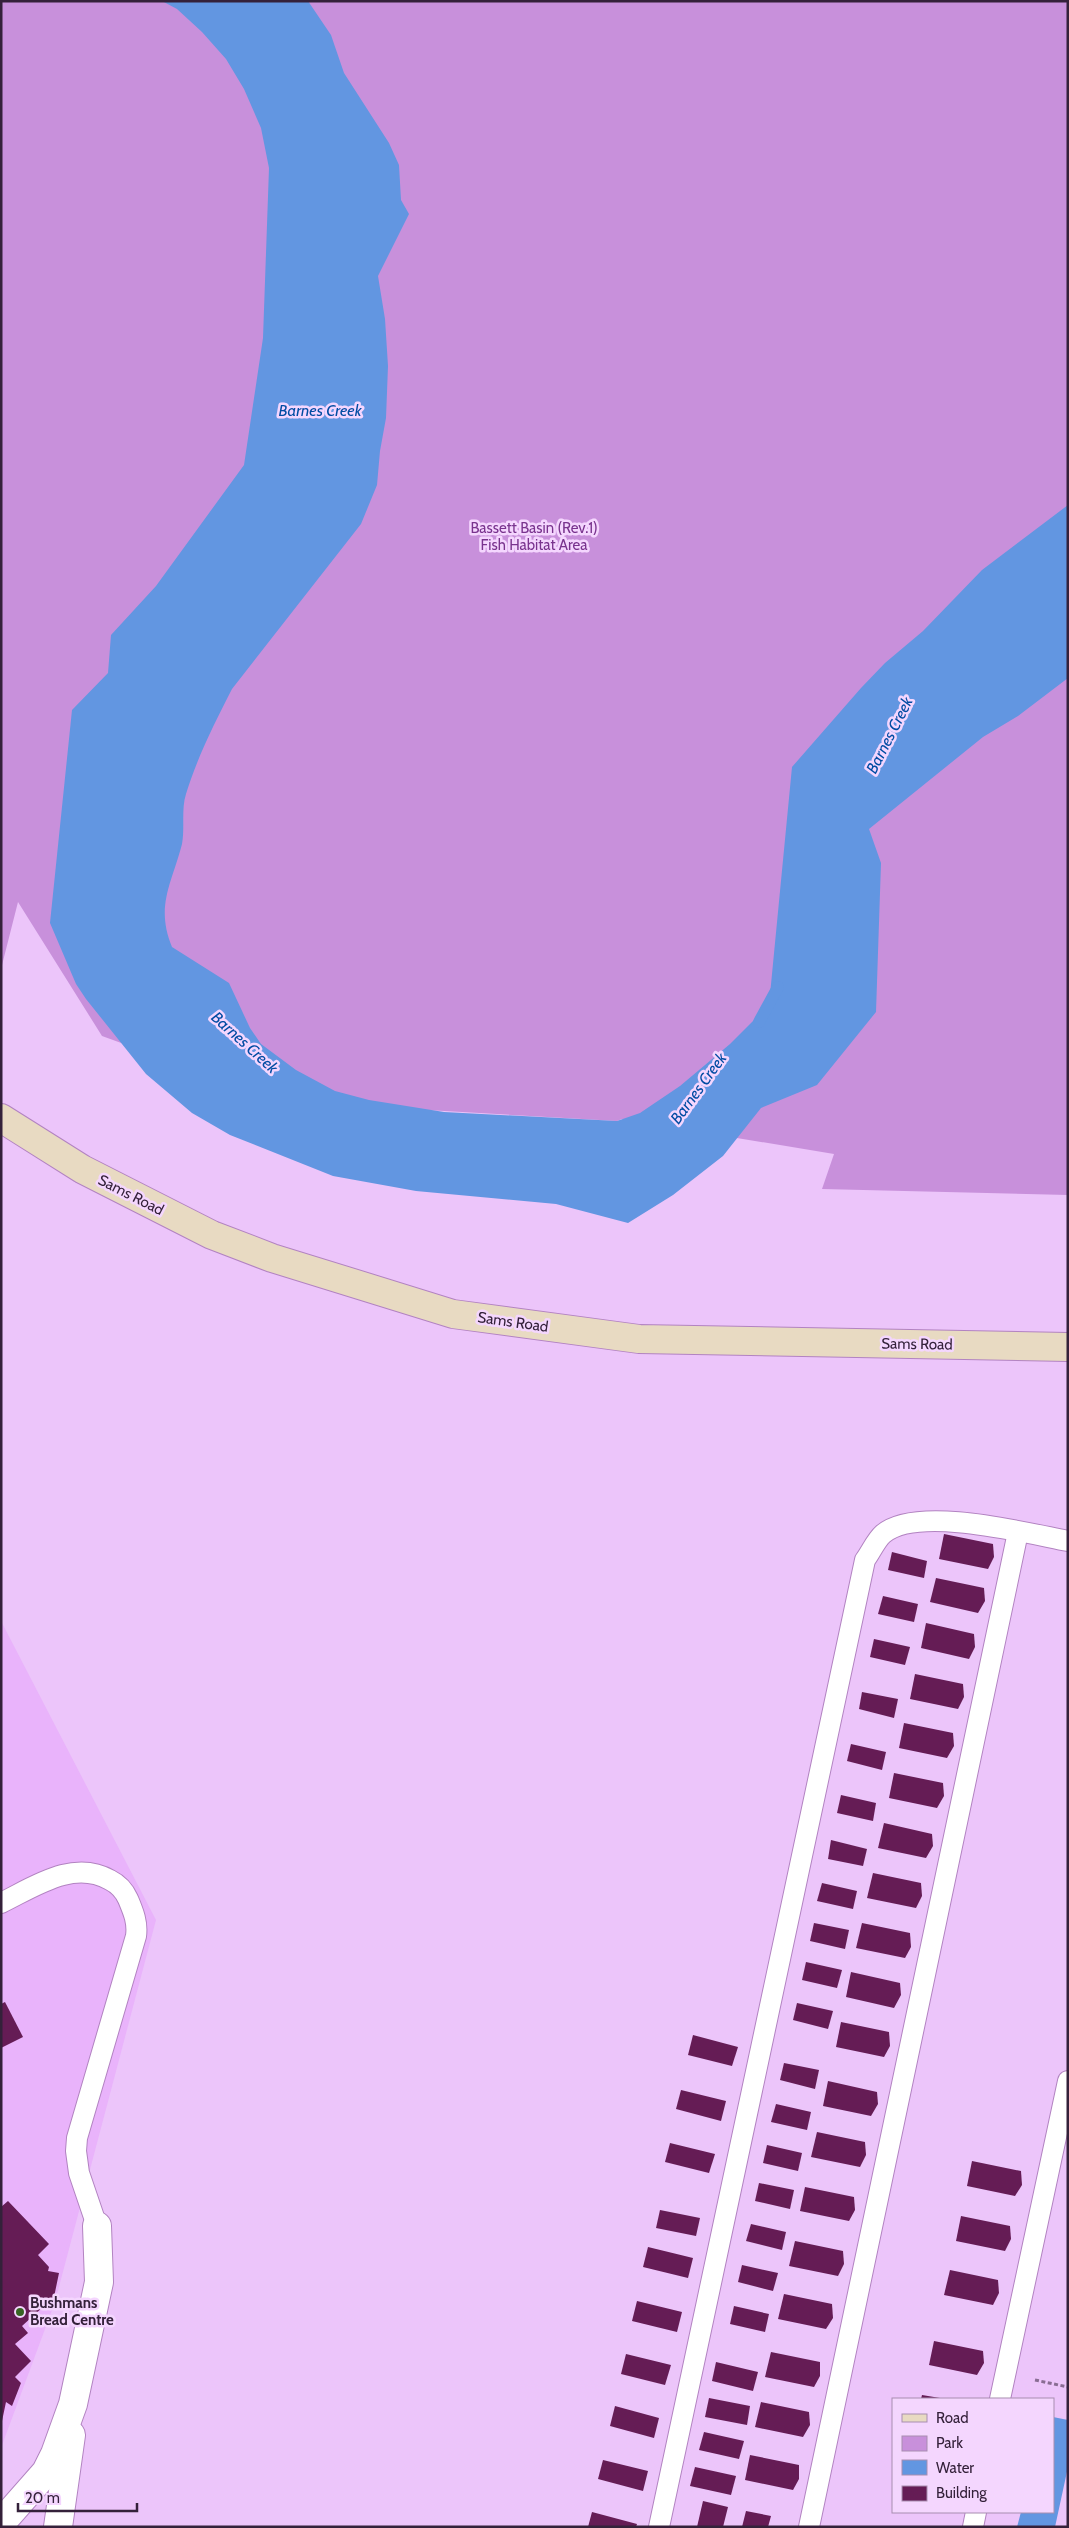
<svg xmlns="http://www.w3.org/2000/svg" width="1069" height="2528" font-family="Cabin,sans-serif">
	<style>
		.built { fill: #e9b3fb }
		.green { fill: #c890db }
		.water { fill: #6296e1 }
		.lines { fill: none; stroke-linecap: round; stroke-linejoin: round }
		.stream { stroke: #6296e1; stroke-width: 12 }
		.building { fill: #651c55 }
		.lane-casing { stroke: #b283c1; stroke-width: 22 }
		.street-casing { stroke: #b283c1; stroke-width: 30 }
		.secondary-casing { stroke: #b283c1; stroke-width: 30 }
		.path { stroke: #896d93; stroke-width: 3; stroke-dasharray: 4 2.5; stroke-linecap: butt }
		.lane { stroke: #fff; stroke-width: 20 }
		.street { stroke: #fff; stroke-width: 28 }
		.secondary { stroke: #e8dac2; stroke-width: 28 }
		.poi-dot { fill: #376423; stroke: #f4d6fe; stroke-width: 2 }
		.labels { text-anchor: middle; stroke-width: 5; stroke-linejoin: round; paint-order: stroke }
		.park-label { font-size: 15px; fill: #79338e; stroke: #f4d6fe }
		.street-label { font-size: 15px; fill: #34213a; stroke: #f4d6fe }
		.poi-label { font-size: 15px; font-weight: bold; fill: #34213a; stroke: #f4d6fe; text-anchor: start }
		.water-label { font-size: 16px; font-style: italic; fill: #014ca3; stroke: #f4d6fe }
	</style>
	<rect width="100%" height="100%" fill="#ecc5fa"/>
	<!-- built -->
	<polygon class="built" points="1,1621 156,1920 55,2302 1,2448"/>
	<!-- green -->
	<polygon class="green" points="1,1 1068,1 1068,1195 822,1189 834,1154 622,1119 617,1121 427,1110 399,1144 102,1036 18,902 1,969"/>
	<!-- water -->
	<g class="water">
		<path d="M162 1H308L331 35 344 73 389 143 399 165 401 200 409 214 378 276 385 319 388 366 386 418 380 451 377 485 361 524 232 689C215 722 197 758 186 794 181 809 185 828 182 844 172 883 155 906 172 947L229 983 250 1028 261 1044 296 1070 335 1091 369 1100 444 1112 617 1121 640 1113 680 1086 730 1044 769 1005 792 767 861 688 885 663 923 631 982 570 1068 505V678L1018 716 983 737 869 829 881 863 876 1012 817 1085 761 1108 723 1156 673 1195 628 1223 556 1204 416 1191 333 1176 230 1135 192 1113 146 1074 86 999 76 984 50 923 72 710 108 673 111 635 156 586 244 465 263 338 269 168 261 128 244 89 226 59 202 32 177 9Z"/>
		<polygon points="1053,2417 1068,2420 1068,2467 1055,2527 1017,2527 1021,2512 1053,2512"/>
	</g>
	<g class="lines">
		<!-- stream -->
		<polyline class="stream" points="759,1022 778,987"/>
	</g>
	<!-- building -->
	<g class="building">
		<polygon points="944,1534 993,1544 994,1557 988,1569 939,1559"/>
		<polygon points="892,1552 927,1561 924,1578 888,1570"/>
		<polygon points="936,1578 984,1588 985,1601 978,1613 930,1602"/>
		<polygon points="883,1596 918,1604 914,1622 878,1614"/>
		<polygon points="926,1623 974,1634 975,1647 969,1659 921,1648"/>
		<polygon points="874,1639 910,1647 905,1665 870,1657"/>
		<polygon points="915,1674 963,1684 964,1697 958,1709 910,1699"/>
		<polygon points="862,1692 898,1699 894,1718 859,1709"/>
		<polygon points="904,1723 953,1733 954,1746 947,1758 899,1748"/>
		<polygon points="851,1744 886,1752 882,1770 847,1761"/>
		<polygon points="894,1773 943,1783 944,1796 937,1808 889,1798"/>
		<polygon points="841,1795 876,1803 873,1821 837,1813"/>
		<polygon points="884,1823 932,1834 933,1846 926,1858 878,1848"/>
		<polygon points="831,1840 867,1849 863,1866 828,1859"/>
		<polygon points="873,1873 921,1883 922,1896 916,1908 867,1898"/>
		<polygon points="822,1883 857,1891 853,1909 817,1901"/>
		<polygon points="814,1923 849,1930 845,1949 810,1941"/>
		<polygon points="862,1923 910,1933 911,1947 905,1958 856,1948"/>
		<polygon points="806,1962 842,1970 837,1988 802,1980"/>
		<polygon points="851,1972 900,1983 901,1995 894,2008 846,1997"/>
		<polygon points="5,2002 23,2037 1,2048 1,2004"/>
		<polygon points="797,2003 833,2011 828,2029 793,2020"/>
		<polygon points="841,2022 889,2032 890,2046 884,2057 836,2047"/>
		<polygon points="693,2035 738,2047 732,2066 688,2055"/>
		<polygon points="784,2063 819,2070 815,2089 780,2080"/>
		<polygon points="828,2081 877,2092 878,2104 871,2116 823,2106"/>
		<polygon points="681,2090 726,2101 721,2121 676,2109"/>
		<polygon points="776,2104 811,2112 807,2130 771,2122"/>
		<polygon points="817,2132 865,2142 866,2155 860,2167 811,2157"/>
		<polygon points="670,2143 715,2154 709,2173 665,2162"/>
		<polygon points="767,2145 802,2153 798,2171 763,2163"/>
		<polygon points="972,2161 1021,2171 1022,2185 1015,2196 967,2186"/>
		<polygon points="759,2183 794,2190 790,2209 755,2201"/>
		<polygon points="805,2187 854,2197 855,2210 849,2221 800,2211"/>
		<polygon points="8,2201 49,2244 38,2255 49,2267 48,2271 59,2273 54,2297 22,2326 28,2333 15,2344 31,2361 15,2377 21,2383 12,2406 6,2402 2,2421 1,2207"/>
		<polygon points="660,2210 700,2218 696,2236 656,2228"/>
		<polygon points="961,2216 1010,2226 1011,2239 1005,2251 956,2241"/>
		<polygon points="751,2224 786,2232 782,2250 746,2241"/>
		<polygon points="795,2241 843,2251 844,2264 838,2276 789,2266"/>
		<polygon points="648,2247 693,2258 688,2278 643,2267"/>
		<polygon points="742,2265 778,2273 773,2291 738,2282"/>
		<polygon points="950,2270 998,2280 999,2293 993,2305 944,2295"/>
		<polygon points="784,2294 832,2304 833,2318 826,2329 778,2319"/>
		<polygon points="637,2301 682,2312 677,2332 632,2321"/>
		<polygon points="734,2306 769,2314 765,2332 730,2324"/>
		<polygon points="934,2341 983,2351 984,2363 977,2375 929,2365"/>
		<polygon points="771,2352 820,2362 820,2376 814,2387 765,2377"/>
		<polygon points="626,2354 671,2365 665,2385 621,2374"/>
		<polygon points="716,2362 758,2372 753,2391 712,2381"/>
		<polygon points="922,2395 940,2398 940,2399 921,2399"/>
		<polygon points="709,2398 750,2406 747,2425 705,2417"/>
		<polygon points="761,2402 809,2412 810,2425 803,2437 755,2427"/>
		<polygon points="615,2406 659,2418 654,2438 610,2426"/>
		<polygon points="704,2432 744,2441 739,2459 699,2450"/>
		<polygon points="750,2455 799,2465 799,2479 793,2490 745,2480"/>
		<polygon points="603,2460 648,2471 643,2491 598,2479"/>
		<polygon points="695,2467 736,2476 731,2495 690,2486"/>
		<polygon points="703,2501 728,2507 723,2527 697,2527"/>
		<polygon points="746,2511 771,2516 768,2527 742,2527"/>
		<polygon points="592,2512 637,2524 636,2527 588,2527"/>
	</g>
	<g class="lines">
		<defs>
			<g id="lane">
				<path d="M1 1903C34 1887 73 1859 110 1880 118 1884 124 1890 128 1899 133 1911 138 1922 136 1936L77 2138 76 2151 79 2173 97 2226"/>
				<polyline points="1000,2399 1068,2081"/>
				<path d="M659 2527 865 1560C871 1552 876 1540 883 1534 917 1505 1026 1533 1068 1541"/>
				<polyline points="809,2527 1018,1532"/>
				<polyline points="973,2527 976,2512"/>
			</g>
			<g id="street">
				<polyline points="1,2523 46,2472 55,2454 73,2404 99,2282 97,2226"/>
				<polyline points="58,2527 71,2435"/>
			</g>
			<polyline id="secondary" points="1,1118 82,1169 212,1235 272,1258 453,1314 639,1339 1068,1347"/>
		</defs>
		<!-- lane casing -->
		<use href="#lane" class="lane-casing"/>
		<!-- street casing -->
		<use href="#street" class="street-casing"/>
		<!-- secondary casing -->
		<use href="#secondary" class="secondary-casing"/>
		<!-- path -->
		<polyline class="path" points="1035,2380 1068,2387"/>
		<!-- lane -->
		<use href="#lane" class="lane"/>
		<!-- street -->
		<use href="#street" class="street"/>
		<!-- secondary -->
		<use href="#secondary" class="secondary"/>
	</g>
	<!-- markers -->
	<circle class="poi-dot" cx="20" cy="2312" r="5"/>
	<g class="labels">
		<!-- park labels -->
		<g class="park-label">
			<text x="534" y="533">Bassett Basin (Rev.1)<tspan x="534" dy="17">Fish Habitat Area</tspan></text>
		</g>
		<!-- street labels -->
		<g class="street-label">
			<text transform="translate(131 1195) rotate(27)" y="5">Sams Road</text>
			<text transform="translate(513 1322) rotate(8)" y="5">Sams Road</text>
			<text transform="translate(917 1344) rotate(1)" y="5">Sams Road</text>
		</g>
		<!-- poi labels -->
		<g class="poi-label">
			<text x="30" y="2308">Bushmans<tspan x="30" dy="17">Bread Centre</tspan></text>
		</g>
		<!-- water labels -->
		<g class="water-label">
			<text x="320" y="416">Barnes Creek</text>
			<text transform="translate(889 735) rotate(-63)" y="6">Barnes Creek</text>
			<text transform="translate(245 1042) rotate(42)" y="6">Barnes Creek</text>
			<text transform="translate(698 1088) rotate(-54)" y="6">Barnes Creek</text>
		</g>
	</g>
	<!-- border -->
	<rect width="1069" height="2528" fill="none" stroke="#34213a" stroke-width="5"/>
	<!-- legend -->
	<rect x="892" y="2398" width="162" height="115" fill="#f4d6fe" stroke="#a78eb0"/>
	<rect x="902" y="2414" width="25" height="8" fill="#e8dac2" stroke="#a78eb0"/>
	<text x="936" y="2423" font-size="15" fill="#34213a">Road</text>
	<rect x="902" y="2436" width="25" height="15" fill="#c890db" stroke="#a78eb0"/>
	<text x="936" y="2448" font-size="15" fill="#34213a">Park</text>
	<rect x="902" y="2460" width="25" height="15" fill="#6296e1" stroke="#a78eb0"/>
	<text x="936" y="2473" font-size="15" fill="#34213a">Water</text>
	<rect x="902" y="2486" width="25" height="15" fill="#651c55" stroke="#a78eb0"/>
	<text x="936" y="2498" font-size="15" fill="#34213a">Building</text>
	<!-- scale -->
	<path d="M18 2503v8h119v-8" fill="none" stroke="#34213a" stroke-width="2.5"/>
	<text x="25" y="2503" font-size="15" fill="#34213a" stroke="#f4d6fe" stroke-width="4" paint-order="stroke">20 m</text>
</svg>
